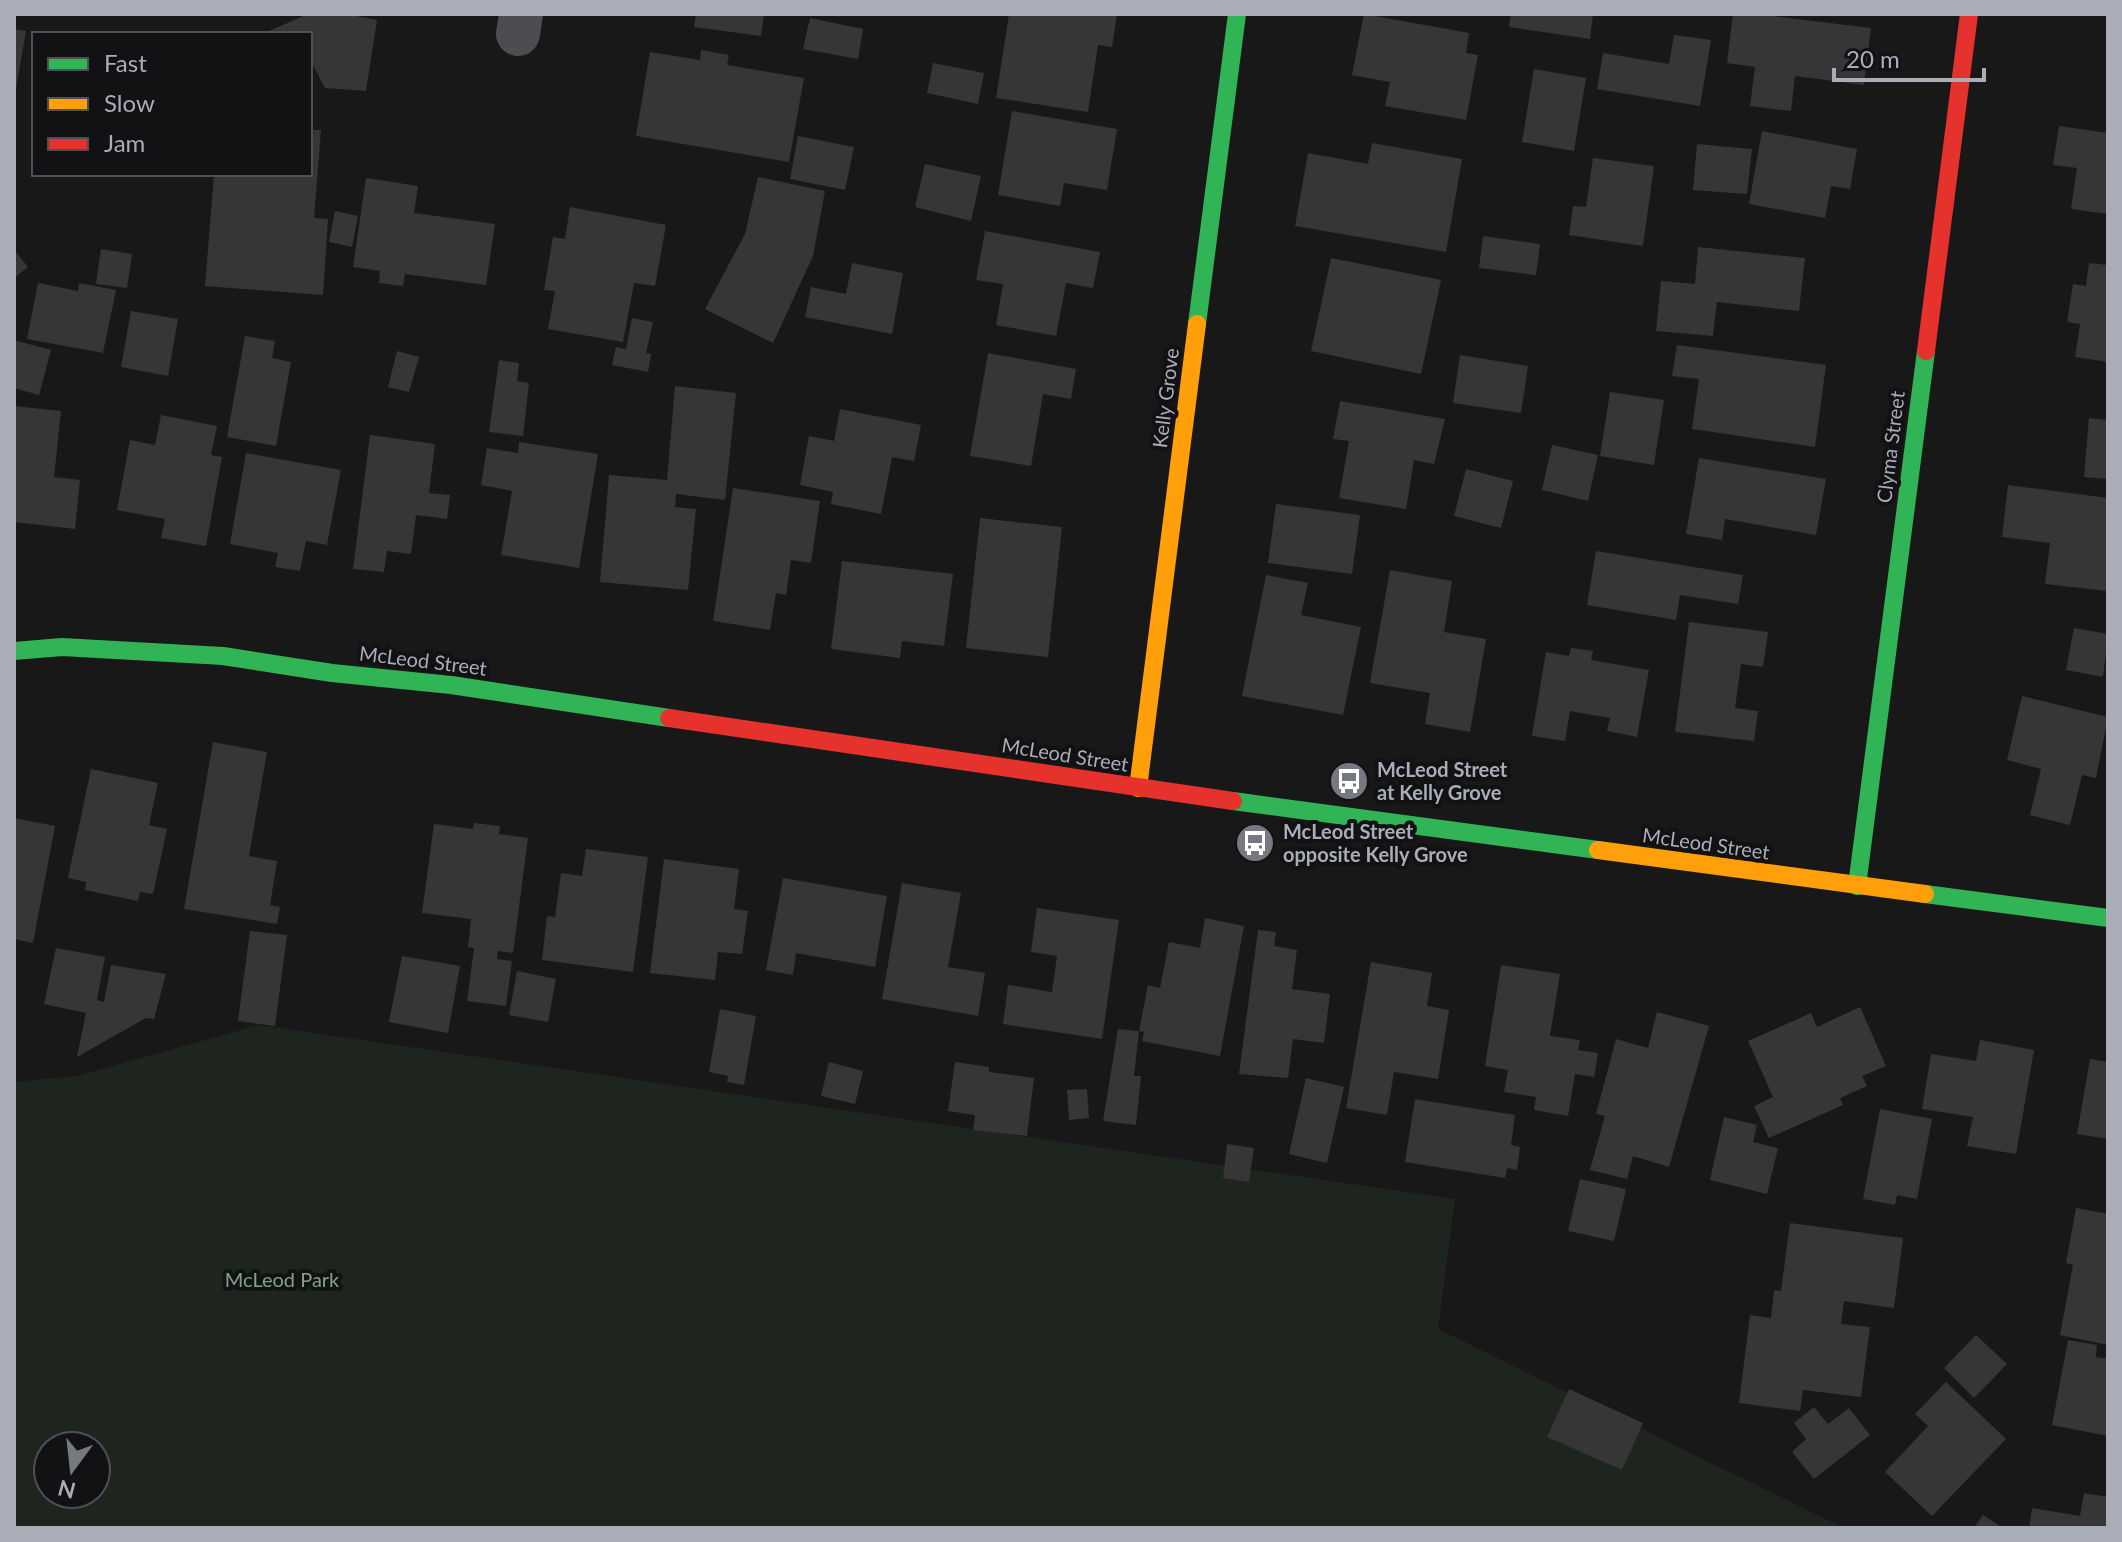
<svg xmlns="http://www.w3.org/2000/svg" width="2122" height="1542" font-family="Lato,sans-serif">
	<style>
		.green { fill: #1e251f; fill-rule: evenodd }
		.building { fill: #363637 }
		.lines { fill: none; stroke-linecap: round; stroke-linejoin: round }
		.street { stroke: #4c4d51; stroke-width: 44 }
		.fast { stroke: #30b455; stroke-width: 18 }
		.slow { stroke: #ff9f0a; stroke-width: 18 }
		.jam { stroke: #e5322d; stroke-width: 18 }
		.labels { text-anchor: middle; stroke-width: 8; stroke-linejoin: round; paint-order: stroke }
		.street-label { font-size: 20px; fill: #a9adb8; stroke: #121214 }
		.poi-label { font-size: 20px; font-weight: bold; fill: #a9adb8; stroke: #121214; text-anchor: start }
		.park-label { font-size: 20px; fill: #80a385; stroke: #121214 }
	</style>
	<rect width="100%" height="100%" fill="#181818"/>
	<!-- green -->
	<path class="green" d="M259 1025 1455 1199 1438 1329 1844 1528H14V1082L77 1076ZM48 1446H96V1494H48Z"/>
	<!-- building -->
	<g class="building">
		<polygon points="308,14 346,14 377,20 366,91 325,88 313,65 310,66 310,34 262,34"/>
		<polygon points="696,14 764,14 761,36 694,27"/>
		<polygon points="1009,14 1117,14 1112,47 1098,45 1088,112 996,98"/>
		<polygon points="1364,14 1469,33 1466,53 1478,55 1466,120 1385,106 1390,82 1352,75"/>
		<polygon points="1511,14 1593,14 1590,39 1509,27"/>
		<polygon points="1733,14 1756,14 1871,28 1864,85 1795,76 1791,111 1750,106 1755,67 1727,63"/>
		<polygon points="810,18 863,29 858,59 803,49"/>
		<polygon points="14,29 26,31 16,89 14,89"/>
		<polygon points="1674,35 1711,40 1700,106 1597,89 1603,53 1669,64"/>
		<polygon points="701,50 729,55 727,65 804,78 789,162 636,136 650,52 700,60"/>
		<polygon points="933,63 984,73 978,104 927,93"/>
		<polygon points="1534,69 1586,78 1574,151 1522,142"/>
		<polygon points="1012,111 1117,129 1107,190 1064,183 1060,206 998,195"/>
		<polygon points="2059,126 2108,133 2108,214 2071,209 2077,168 2053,165"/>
		<polygon points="310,130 321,130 314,218 328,219 323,295 205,286 214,175 310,174"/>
		<polygon points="1762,131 1857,149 1850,189 1831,186 1825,218 1749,204"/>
		<polygon points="798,136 854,147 845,190 790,179"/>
		<polygon points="1372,143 1462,159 1446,252 1295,226 1308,153 1368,164"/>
		<polygon points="1697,144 1752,149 1747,194 1693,190"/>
		<polygon points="1593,158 1654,166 1643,246 1569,235 1573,206 1586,207"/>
		<polygon points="925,164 981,176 971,221 915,207"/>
		<polygon points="758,177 825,191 813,256 773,343 705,309 745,234"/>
		<polygon points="366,178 418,186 414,213 495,224 486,285 405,274 403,286 379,283 380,271 353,267"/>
		<polygon points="570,207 666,225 655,286 634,283 623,342 548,329 555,291 544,290 553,237 565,239"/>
		<polygon points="335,211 358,216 352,247 329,242"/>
		<polygon points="985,231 1100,252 1093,288 1066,283 1056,336 996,325 1003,284 976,280"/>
		<polygon points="1483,236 1540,244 1536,275 1479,268"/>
		<polygon points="1698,247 1805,258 1799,311 1717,302 1713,336 1656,331 1661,281 1695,284"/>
		<polygon points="101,249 132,254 127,288 96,284"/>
		<polygon points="14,250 28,267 14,278"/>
		<polygon points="1331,258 1441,280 1421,374 1311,351"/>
		<polygon points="852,263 903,273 892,334 805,317 811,287 846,294"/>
		<polygon points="2089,263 2108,265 2108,362 2075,357 2080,324 2067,322 2073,284 2086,286"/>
		<polygon points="38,283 78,291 79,283 116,290 103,353 27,339"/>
		<polygon points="131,311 178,319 168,376 121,367"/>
		<polygon points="632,318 653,322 646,353 651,354 648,372 612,365 616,347 626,349"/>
		<polygon points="245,336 275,341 272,358 291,362 276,446 227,437"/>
		<polygon points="14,340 51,350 39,395 14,388"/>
		<polygon points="1677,345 1826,365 1815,447 1692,429 1699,379 1672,376"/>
		<polygon points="397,351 419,357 409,392 388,387"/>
		<polygon points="988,353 1076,369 1071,399 1043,394 1031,466 970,456"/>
		<polygon points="1460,355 1528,366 1521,413 1453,403"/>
		<polygon points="499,360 519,363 517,381 529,383 523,436 489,432"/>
		<polygon points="675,386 736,393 725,500 676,494 675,507 696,509 688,590 600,582 609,475 667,480"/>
		<polygon points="1610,392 1664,400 1654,465 1600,456"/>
		<polygon points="1340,401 1445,419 1434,464 1414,460 1406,509 1339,498 1349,441 1333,439"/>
		<polygon points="14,406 61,411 54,477 80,480 75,529 14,522"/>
		<polygon points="840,409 921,425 914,461 892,457 881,514 831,504 833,492 800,485 809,436 834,441"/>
		<polygon points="161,415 217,426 211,455 222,457 206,546 161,538 165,519 117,510 130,440 155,445"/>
		<polygon points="2089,418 2108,420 2108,479 2084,477"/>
		<polygon points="370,435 435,444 429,493 450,495 447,519 416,515 411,554 387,551 384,572 353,569"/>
		<polygon points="519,442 598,454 579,568 501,555 512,491 481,485 487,448 518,453"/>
		<polygon points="1552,445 1598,455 1588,501 1542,490"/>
		<polygon points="246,453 341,470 327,545 306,541 300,571 275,567 278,553 230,544"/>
		<polygon points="1699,458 1826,479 1816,535 1725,519 1722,540 1686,534"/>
		<polygon points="1466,469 1513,481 1501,528 1454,516"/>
		<polygon points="2008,485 2108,498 2108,591 2045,584 2050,543 2002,537"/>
		<polygon points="733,488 820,501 811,563 791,560 786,595 776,593 770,630 713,621"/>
		<polygon points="1276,504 1360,515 1352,574 1268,563"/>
		<polygon points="980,518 1062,527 1048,657 966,648"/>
		<polygon points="1596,551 1743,575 1738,604 1680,595 1676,620 1587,605"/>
		<polygon points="842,561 953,574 944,646 902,641 900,658 831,649"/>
		<polygon points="1390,570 1452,581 1444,632 1486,639 1470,732 1425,724 1430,693 1370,683"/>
		<polygon points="1266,575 1308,583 1301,615 1361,627 1343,715 1242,696"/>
		<polygon points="1689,622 1768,632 1763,667 1741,664 1735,708 1758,711 1754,741 1675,732"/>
		<polygon points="2074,628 2108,634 2103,677 2066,670"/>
		<polygon points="1571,648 1593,651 1591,660 1649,670 1637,737 1607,731 1610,718 1570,711 1565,741 1532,736 1546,652 1569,656"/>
		<polygon points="2022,696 2108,717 2096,778 2082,775 2070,825 2030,815 2041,769 2007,760"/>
		<polygon points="213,742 267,752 249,856 277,861 270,905 280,907 277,924 184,909"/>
		<polygon points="91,769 158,783 149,825 167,829 153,894 140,892 138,901 85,890 86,882 68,878"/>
		<polygon points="14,818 55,826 33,943 14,939"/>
		<polygon points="474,823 500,826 499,834 528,838 513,953 498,951 497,959 512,961 506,1006 467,1001 474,948 468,947 471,919 422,913 434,824 473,829"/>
		<polygon points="586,849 648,857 633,972 542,960 547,916 555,917 561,873 582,876"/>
		<polygon points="664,859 739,869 734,909 748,911 742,954 718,952 715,980 650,973"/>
		<polygon points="783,878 887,896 875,967 796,953 793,975 766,970"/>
		<polygon points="902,883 961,893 948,967 985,973 978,1016 882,999"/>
		<polygon points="1037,908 1119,920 1102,1039 1003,1024 1008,985 1052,992 1057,956 1031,952"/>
		<polygon points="1205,918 1244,926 1220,1056 1142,1041 1144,1032 1139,1031 1134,1076 1141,1076 1136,1125 1103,1121 1118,1029 1139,1031 1148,985 1160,988 1169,942 1200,948"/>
		<polygon points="1258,930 1276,932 1274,946 1297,950 1292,989 1330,994 1324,1043 1293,1039 1288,1078 1239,1074"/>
		<polygon points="250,931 287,935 275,1026 238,1021"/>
		<polygon points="56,948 105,957 97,1000 104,1002 111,965 166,974 154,1019 146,1018 77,1057 86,1013 44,1004"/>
		<polygon points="402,956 460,966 448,1033 389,1022"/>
		<polygon points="1371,962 1432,973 1427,1006 1449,1010 1438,1079 1394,1072 1387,1115 1346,1108"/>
		<polygon points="1501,965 1560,974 1550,1036 1580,1040 1578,1050 1598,1053 1594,1077 1575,1074 1568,1116 1534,1110 1536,1097 1504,1092 1508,1070 1485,1066"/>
		<polygon points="517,971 556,979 548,1022 509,1015"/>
		<polygon points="1860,1007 1886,1066 1862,1076 1867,1086 1840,1098 1843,1105 1769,1138 1754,1106 1773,1097 1748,1041 1811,1013 1817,1027"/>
		<polygon points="720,1009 756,1016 744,1085 727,1082 728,1076 709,1072"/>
		<polygon points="1657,1012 1709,1026 1669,1167 1633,1156 1627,1179 1590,1170 1605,1116 1596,1114 1616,1039 1648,1048"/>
		<polygon points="1980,1040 2034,1050 2016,1154 1967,1146 1973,1117 1922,1109 1931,1054 1976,1061"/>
		<polygon points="2090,1059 2108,1062 2108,1139 2077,1134"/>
		<polygon points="829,1062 863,1071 855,1104 821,1096"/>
		<polygon points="955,1062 989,1067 989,1072 1034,1078 1027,1136 973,1130 975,1115 948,1111"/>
		<polygon points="1306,1078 1344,1087 1327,1163 1289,1154"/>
		<polygon points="1087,1089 1089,1118 1069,1120 1067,1090"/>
		<polygon points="1415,1099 1515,1115 1511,1145 1520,1147 1517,1170 1507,1168 1505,1178 1405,1162"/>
		<polygon points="1880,1109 1932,1119 1917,1199 1897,1195 1895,1205 1863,1199"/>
		<polygon points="1724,1117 1757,1125 1753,1142 1778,1148 1767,1194 1710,1180"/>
		<polygon points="1227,1144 1254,1148 1249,1182 1223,1178"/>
		<polygon points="1580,1179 1626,1189 1614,1241 1568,1231"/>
		<polygon points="2076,1208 2108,1214 2108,1345 2060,1335 2073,1265 2066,1263"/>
		<polygon points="1790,1223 1903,1238 1894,1308 1844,1301 1841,1324 1870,1327 1861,1397 1803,1390 1800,1411 1739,1403 1750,1315 1771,1318 1774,1290 1781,1291"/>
		<polygon points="1976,1335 2007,1364 1974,1398 1944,1368"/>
		<polygon points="2068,1340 2097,1345 2096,1357 2108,1359 2108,1436 2052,1425"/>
		<polygon points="1946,1382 2006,1439 1932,1516 1885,1472 1928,1426 1915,1414"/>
		<polygon points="1569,1389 1643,1423 1622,1470 1547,1437"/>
		<polygon points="1814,1407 1828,1424 1849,1408 1870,1435 1814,1479 1792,1452 1806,1439 1794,1423"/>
		<polygon points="2084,1493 2108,1497 2108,1528 2029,1528 2032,1508 2080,1516"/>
		<polygon points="1983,1515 2003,1528 1974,1528"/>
	</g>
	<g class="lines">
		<!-- street -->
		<polyline class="street" points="518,34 521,14"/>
		<!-- fast -->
		<g class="fast">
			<polyline points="1197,324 1237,14"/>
			<polyline points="14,651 62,647 223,656 332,673 451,685 669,718"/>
			<polyline points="1233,801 1598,850"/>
			<polyline points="1857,886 1926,351"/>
			<polyline points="1925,894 2108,918"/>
		</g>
		<!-- slow -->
		<g class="slow">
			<polyline points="1138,788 1197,324"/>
			<polyline points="1598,850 1925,894"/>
		</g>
		<!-- jam -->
		<g class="jam">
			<polyline points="1926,351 1969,14"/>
			<polyline points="669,718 1233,801"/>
		</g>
	</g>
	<!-- icons -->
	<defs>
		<symbol id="bus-disc" viewBox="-11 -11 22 22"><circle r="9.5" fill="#767980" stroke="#121214"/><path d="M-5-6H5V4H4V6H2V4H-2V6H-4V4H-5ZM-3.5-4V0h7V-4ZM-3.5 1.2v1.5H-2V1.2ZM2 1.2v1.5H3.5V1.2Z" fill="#fff"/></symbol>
	</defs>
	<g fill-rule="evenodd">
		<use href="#bus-disc" x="1327" y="759" width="44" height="44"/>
		<use href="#bus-disc" x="1233" y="821" width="44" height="44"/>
	</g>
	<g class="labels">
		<!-- street labels -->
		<g class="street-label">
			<text transform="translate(1166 398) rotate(-83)" y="7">Kelly Grove</text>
			<text transform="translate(1891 447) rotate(-83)" y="7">Clyma Street</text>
			<text transform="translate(423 661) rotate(7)" y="7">McLeod Street</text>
			<text transform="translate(1065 755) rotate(9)" y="7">McLeod Street</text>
			<text transform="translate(1706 844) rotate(8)" y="7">McLeod Street</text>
		</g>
		<!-- poi labels -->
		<g class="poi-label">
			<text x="1377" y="777">McLeod Street<tspan x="1377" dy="23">at Kelly Grove</tspan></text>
			<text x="1283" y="839">McLeod Street<tspan x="1283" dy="23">opposite Kelly Grove</tspan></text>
		</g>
		<!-- park labels -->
		<g class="park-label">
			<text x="282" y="1287">McLeod Park</text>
		</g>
	</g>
	<!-- border -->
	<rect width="2122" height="1542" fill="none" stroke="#a9adb8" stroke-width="32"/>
	<!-- legend -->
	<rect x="32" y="32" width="280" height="144" fill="#121214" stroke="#4e5056" stroke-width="2"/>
	<rect x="48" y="58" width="40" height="12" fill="#30b455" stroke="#4e5056" stroke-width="2"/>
	<text x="104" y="72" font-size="24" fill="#a9adb8">Fast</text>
	<rect x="48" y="98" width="40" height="12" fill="#ff9f0a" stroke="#4e5056" stroke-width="2"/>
	<text x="104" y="112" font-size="24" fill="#a9adb8">Slow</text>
	<rect x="48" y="138" width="40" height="12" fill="#e5322d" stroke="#4e5056" stroke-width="2"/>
	<text x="104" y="152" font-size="24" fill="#a9adb8">Jam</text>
	<!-- north arrow -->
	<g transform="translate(72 1470) rotate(195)"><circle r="38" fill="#121214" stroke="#4e5056" stroke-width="2"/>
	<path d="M0-6L14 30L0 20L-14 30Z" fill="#767980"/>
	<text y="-12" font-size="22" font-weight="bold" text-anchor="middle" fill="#a9adb8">N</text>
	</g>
	<!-- scale -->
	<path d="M1834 68v12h150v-12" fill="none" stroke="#a9adb8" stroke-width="4"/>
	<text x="1846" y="68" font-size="24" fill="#a9adb8" stroke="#121214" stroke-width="6" paint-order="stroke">20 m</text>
</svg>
